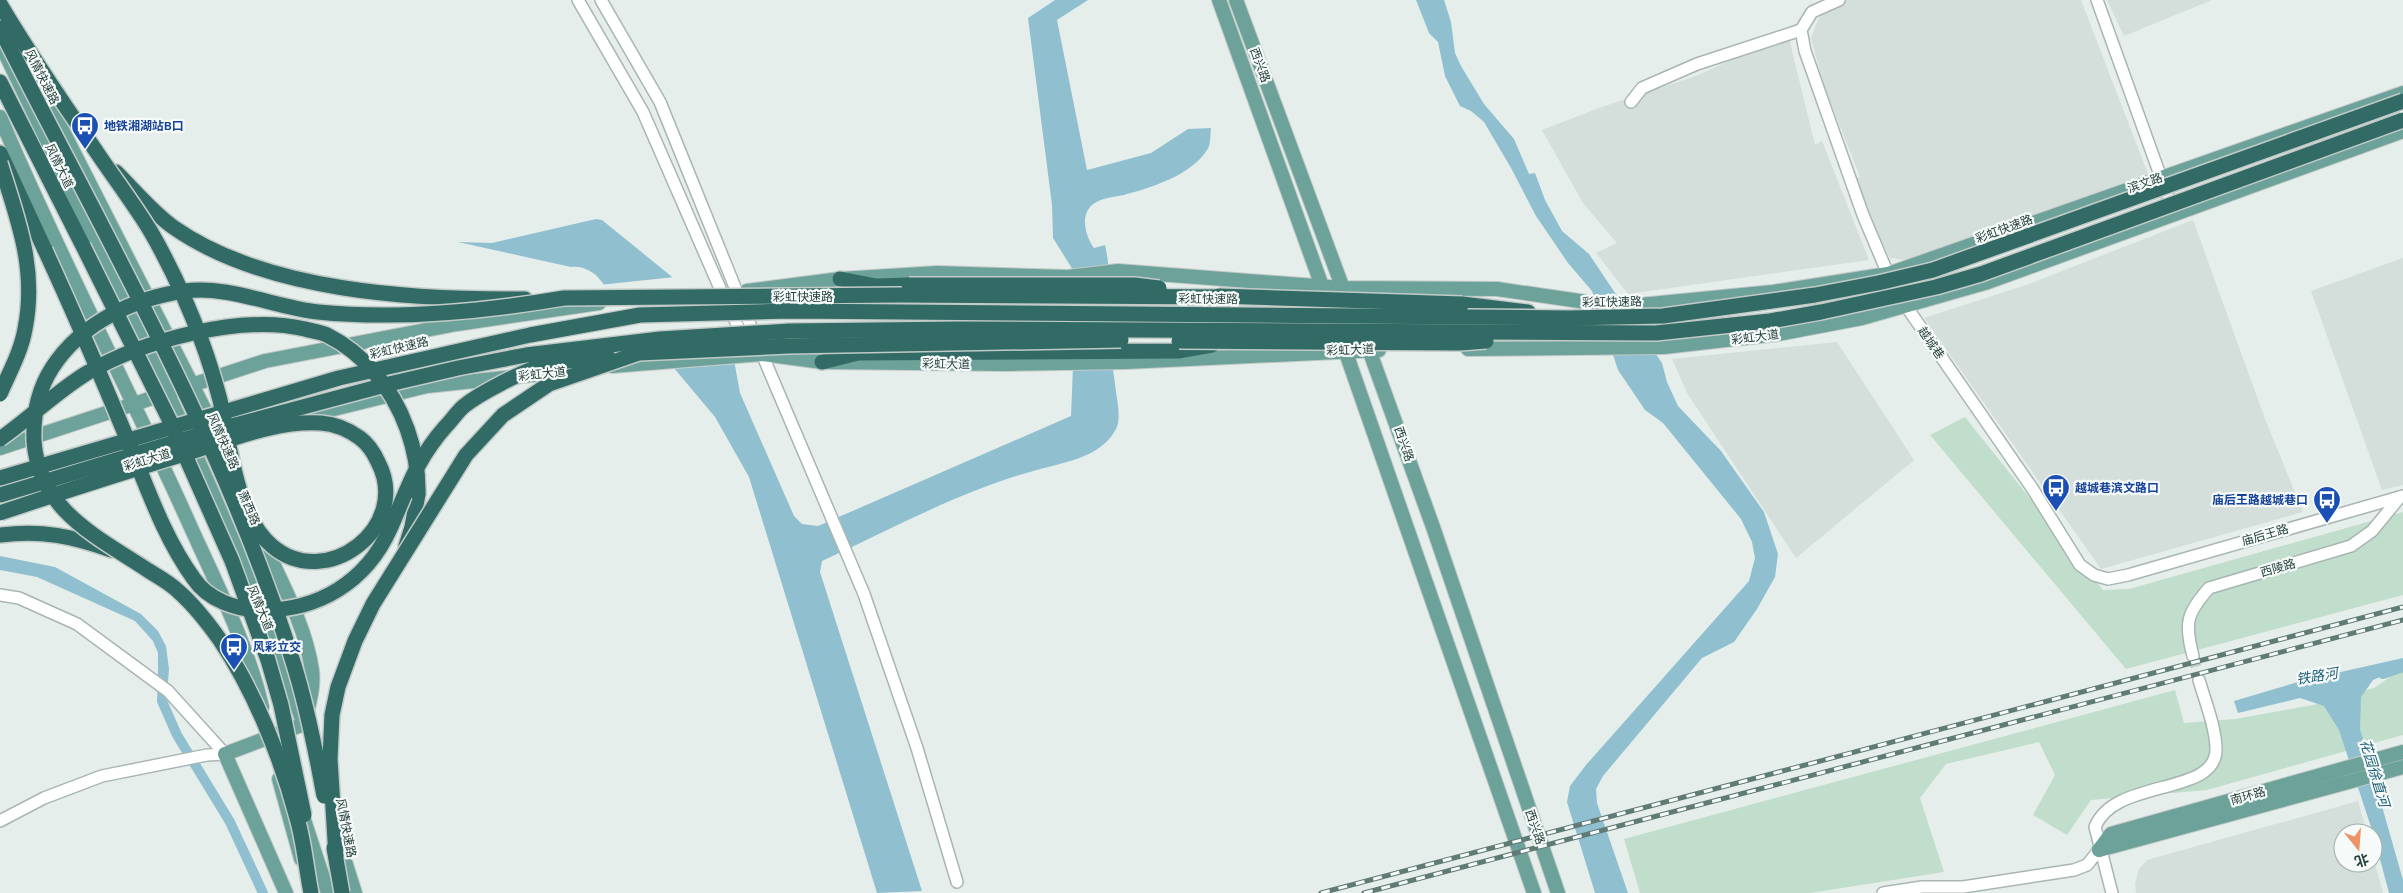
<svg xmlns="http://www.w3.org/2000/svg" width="2403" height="893" font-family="'DM Sans','Noto Sans SC',sans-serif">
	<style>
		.built { fill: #d4deda }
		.green { fill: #c0decb }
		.water { fill: #90c0d0 }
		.pier { fill: #e6eeeb }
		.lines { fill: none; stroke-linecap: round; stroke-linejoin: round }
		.canal { stroke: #90c0d0; stroke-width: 10 }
		.minor-tunnel { stroke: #bfcbc8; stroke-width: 11; stroke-dasharray: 11 5.5; stroke-linecap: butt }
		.minor-casing { stroke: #a8b6b3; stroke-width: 14 }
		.major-casing { stroke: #c2cac8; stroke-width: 16 }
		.highway-casing { stroke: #c2cac8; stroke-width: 18 }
		.minor { stroke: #fff; stroke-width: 11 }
		.major { stroke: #6ca299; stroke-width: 14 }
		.highway { stroke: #326b65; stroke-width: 15 }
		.rail-casing { stroke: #607b76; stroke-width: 5 }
		.rail { stroke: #f6faf9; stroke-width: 3; stroke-dasharray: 9; stroke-linecap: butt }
		.highway-bridge-casing { stroke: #c2cac8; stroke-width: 18; stroke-linecap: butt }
		.highway-bridge { stroke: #326b65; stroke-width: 15 }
		.labels { text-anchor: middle; stroke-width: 4.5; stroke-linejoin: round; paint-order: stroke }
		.street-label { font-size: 12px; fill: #25403b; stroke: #f6faf9 }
		.transit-label { font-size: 12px; font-weight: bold; fill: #164399; stroke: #f6faf9; text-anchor: start }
		.water-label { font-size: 14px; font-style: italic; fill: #21627a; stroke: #f6faf9 }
	</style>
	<rect width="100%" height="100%" fill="#e6eeeb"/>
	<!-- built -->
	<g class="built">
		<polygon points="1847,0 2081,0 2148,174 1907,260 1890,258 1851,180 1860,177 1823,83 1811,38 1819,17"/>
		<polygon points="2107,0 2212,0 2124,36"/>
		<polygon points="1788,34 1815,145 1822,141 1869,260 1628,294 1596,253 1617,243 1583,203 1542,130 1602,107 1696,76"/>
		<polygon points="2193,220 2265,419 2303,512 2101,569 1924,318 2026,285"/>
		<polygon points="2403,258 2403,485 2382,490 2311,291"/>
		<polygon points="1837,342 1914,460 1796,558 1687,393 1672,359"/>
		<polygon points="2358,801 2367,833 2343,833 2343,863 2373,863 2373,856 2383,893 2136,893 2135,884 2139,869 2147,860"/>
	</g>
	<!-- green -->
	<g class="green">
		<polygon points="1965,417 2103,590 2129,589 2403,512 2403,595 2126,669 1930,435"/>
		<polygon points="2403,668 2403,735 2207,790 2091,800 2067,835 2033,815 2055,775 2039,742 1946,764 1920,798 1944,872 1810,893 1640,893 1624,839 2175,690 2184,723 2235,719 2313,705 2374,688"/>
	</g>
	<!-- water -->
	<g class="water">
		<path d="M1055 0H1088L1057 20 1087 170 1151 153 1188 129 1211 128C1210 135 1211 145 1207 150 1192 175 1150 188 1124 195 1114 197 1099 198 1091 206 1080 217 1086 237 1094 248L1105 245C1113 278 1107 312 1109 347 1110 359 1114 371 1115 384 1116 396 1122 418 1116 429 1101 459 1059 463 1030 472 958 492 890 530 822 561L820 572 922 891 877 893 749 477 715 417 596 275C587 269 581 266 571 267L458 242 492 243 596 219 602 220 671 276 732 349 740 393 794 516 802 524 818 526 1071 416 1076 291 1073 270 1053 238 1052 205 1028 18Z"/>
		<polygon points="1416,0 1444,0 1451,22 1455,53 1461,66 1484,104 1514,139 1529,174 1535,173 1545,200 1562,231 1589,254 1662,363 1667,382 1678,406 1721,451 1764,512 1778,554 1775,577 1757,609 1734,642 1702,658 1603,776 1596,789 1597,803 1628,893 1595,893 1567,802 1570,786 1586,765 1749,581 1755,558 1752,542 1741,519 1663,423 1645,410 1618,370 1592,291 1568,263 1536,216 1511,168 1484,122 1471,111 1460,106 1445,76 1438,42 1429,33"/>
		<polygon points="0,556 55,567 141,614 158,631 166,646 169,669 168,682 158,675 158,653 153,641 135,621 37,577 0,570"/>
		<polygon points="2403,658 2403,667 2373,680 2361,697 2360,729 2403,880 2403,893 2389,893 2373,833 2339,730 2324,706 2300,698 2238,713 2234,701 2305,680"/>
	</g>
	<!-- pier -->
	<polygon class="pier" points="675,277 734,347 737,364 671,369 599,285"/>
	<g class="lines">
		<!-- canal -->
		<g class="canal">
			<polyline points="2383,674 2403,667"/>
			<polyline points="163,682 162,701 177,735 230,822 263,893"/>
		</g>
		<!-- minor-tunnel -->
		<polyline class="minor-tunnel" points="2193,656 2199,680"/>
		<defs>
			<g id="minor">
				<polyline points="578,0 643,112 722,293 744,339"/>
				<polyline points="601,0 660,102 762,354 864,594 917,748 957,882"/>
				<polyline points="1839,0 1812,12 1801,30 1805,51 1863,215 1888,274 1906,306 2032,488 2080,565 2094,575 2108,579 2128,575 2403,496"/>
				<polyline points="2097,0 2173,211"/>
				<polyline points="1631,102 1642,88 1697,64 1801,30"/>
				<polyline points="0,595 19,598 77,624 168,691 225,754 207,755 102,776 44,798 0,821"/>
				<path d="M2193 656C2184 623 2187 613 2209 588L2351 546 2372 531 2400 497"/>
				<polyline points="1883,893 1922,887 1963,887 2074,870 2087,865 2099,850"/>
				<path d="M2112 893 2095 827C2115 777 2218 797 2216 748 2215 725 2205 701 2199 680"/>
			</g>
			<g id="major">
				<polyline points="1219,0 1345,350 1534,893"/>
				<polyline points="1236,0 1345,294"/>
				<path d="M4 51C110 273 223 492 304 725"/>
				<polyline points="22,51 213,426"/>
				<path d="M0 117C58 254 127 385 188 521 214 579 248 645 262 707"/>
				<polyline points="747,291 840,279 937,273 1068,277 1118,271 1342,288 1497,289 1593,303 1640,305 1773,292 1888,274 2403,93"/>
				<polyline points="1367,344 1433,527 1558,893"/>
				<polyline points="1468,349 1664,347 1778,334 1862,318 1988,282 2403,131"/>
				<polyline points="612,366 762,354 822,362 1006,364 1126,362 1379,350"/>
				<polyline points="289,420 427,386 580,370"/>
				<polyline points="0,448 265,361 457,324 599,303"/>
				<path d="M260 536C279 578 305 623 312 670 314 685 310 701 306 716"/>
				<polyline points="279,779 301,859"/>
				<polyline points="303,817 328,893"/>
				<polyline points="338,839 355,893"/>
				<polyline points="2099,850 2111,834 2403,752"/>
				<polyline points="2099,850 2403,767"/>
				<polyline points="286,893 225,754 304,724"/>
			</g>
			<g id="highway">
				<polyline points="0,82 83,246"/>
				<polyline points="0,153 45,250"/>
				<path d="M116 172C134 190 152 212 173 227 266 292 414 300 525 299"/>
				<polyline points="840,279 876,286 909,285"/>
				<polyline points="1462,304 1528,312"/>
				<polyline points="822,362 858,353 1178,351 1212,345"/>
				<path d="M0 535C42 530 72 536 111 550"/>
				<polyline points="406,546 412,527 418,494"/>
			</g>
		</defs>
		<!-- minor casing -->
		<use href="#minor" class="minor-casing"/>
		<!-- major casing -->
		<use href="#major" class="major-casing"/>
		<!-- highway casing -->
		<use href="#highway" class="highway-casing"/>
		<!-- minor -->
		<use href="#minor" class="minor"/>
		<!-- major -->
		<use href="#major" class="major"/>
		<!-- highway -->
		<use href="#highway" class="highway"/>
		<defs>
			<g id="rail">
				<polyline points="1321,893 2403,607"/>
				<polyline points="1364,893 2403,620"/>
			</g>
		</defs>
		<!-- rail casing -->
		<use href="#rail" class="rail-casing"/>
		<!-- rail -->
		<use href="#rail" class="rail"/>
		<defs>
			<g id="highway-bridge">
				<path d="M0 4C30 55 63 103 96 151 114 178 134 204 151 232 171 267 188 304 202 342 209 361 215 381 220 400 230 444 236 516 272 546 326 592 412 527 378 462 374 453 368 444 360 438 349 430 335 424 321 423 280 420 235 438 197 450 131 470 65 491 0 513"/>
				<path d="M0 28C104 236 225 441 294 665 307 707 316 752 324 796"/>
				<path d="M0 163C18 220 37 269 25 329 21 352 9 373 0 394"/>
				<polyline points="83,246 169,419 232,561 268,660 281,705 304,815"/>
				<path d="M45 250C74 313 101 376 128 441 147 487 164 538 194 579 208 600 237 610 261 610 318 611 366 582 390 529 408 489 415 461 446 426 452 420 457 412 464 406 480 393 520 373 540 366 561 360 586 360 608 357"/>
				<polyline points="909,285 1134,285 1159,288"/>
				<polyline points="1219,296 1462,304"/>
				<polyline points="1179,341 1460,343 1486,341"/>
				<path d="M0 439C30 418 56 392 87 373 144 340 241 314 305 329 312 331 321 332 327 335 345 344 361 357 374 372 403 405 419 451 418 494"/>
				<polyline points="0,478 339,378 530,335 640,315 789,311 1569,318 1663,316 1815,295 1878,283 1933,270 2403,101"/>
				<polyline points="0,495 209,432 389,384 458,368 526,355 660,339 789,331 959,329 1656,333 1770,321 1821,312 1936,287 1981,274 2403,120"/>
				<polyline points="334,848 342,893"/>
				<polyline points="336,856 330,759 332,715 338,687 355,641 373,604 466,455 503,415 549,384 639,353 788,346 1121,340"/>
				<path d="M311 893C306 868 304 842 297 818 281 758 255 692 220 640 208 623 194 605 178 591 170 583 159 577 149 571 98 537 39 511 34 441 33 415 38 390 52 368 81 323 134 298 185 291 227 285 275 307 318 312 396 320 487 311 564 298L899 295 1228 297"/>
			</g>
		</defs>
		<!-- highway-bridge casing -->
		<use href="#highway-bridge" class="highway-bridge-casing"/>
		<!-- highway-bridge -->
		<use href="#highway-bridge" class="highway-bridge"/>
	</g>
	<!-- icons -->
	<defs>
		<symbol id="bus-pin" viewBox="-11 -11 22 30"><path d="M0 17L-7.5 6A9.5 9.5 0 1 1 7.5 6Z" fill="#1a4fb4" stroke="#f6faf9"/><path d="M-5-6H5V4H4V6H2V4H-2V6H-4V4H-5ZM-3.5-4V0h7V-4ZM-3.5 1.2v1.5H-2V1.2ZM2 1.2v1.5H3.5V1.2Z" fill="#fff"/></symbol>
	</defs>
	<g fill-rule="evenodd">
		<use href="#bus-pin" x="69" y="110" width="32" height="43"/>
		<use href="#bus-pin" x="2040" y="472" width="32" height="43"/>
		<use href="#bus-pin" x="2311" y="484" width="32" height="43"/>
		<use href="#bus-pin" x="218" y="631" width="32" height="43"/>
	</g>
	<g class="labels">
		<!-- street labels -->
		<g class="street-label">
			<text transform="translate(1260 65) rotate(70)" y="4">西兴路</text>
			<text transform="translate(42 77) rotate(63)" y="4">风情快速路</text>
			<text transform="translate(59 166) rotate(64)" y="4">风情大道</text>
			<text transform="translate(2145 183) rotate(-19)" y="4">滨文路</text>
			<text transform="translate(2004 229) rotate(-20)" y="4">彩虹快速路</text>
			<text x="803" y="301">彩虹快速路</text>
			<text transform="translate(1208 299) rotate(1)" y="4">彩虹快速路</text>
			<text transform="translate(1612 302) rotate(-1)" y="4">彩虹快速路</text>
			<text transform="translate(1755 337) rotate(-7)" y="4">彩虹大道</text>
			<text transform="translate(1931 343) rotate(55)" y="4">越城巷</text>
			<text transform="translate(399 348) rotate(-13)" y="4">彩虹快速路</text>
			<text transform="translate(1350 350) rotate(-2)" y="4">彩虹大道</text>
			<text transform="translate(946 364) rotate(1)" y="4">彩虹大道</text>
			<text transform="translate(542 374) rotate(-6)" y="4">彩虹大道</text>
			<text transform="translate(223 441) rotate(66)" y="4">风情快速路</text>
			<text transform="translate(1404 444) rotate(71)" y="4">西兴路</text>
			<text transform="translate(147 460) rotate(-17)" y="4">彩虹大道</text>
			<text transform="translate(249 508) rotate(67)" y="4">萧西路</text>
			<text transform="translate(2265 535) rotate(-16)" y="4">庙后王路</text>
			<text transform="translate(2278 568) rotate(-16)" y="4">西陵路</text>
			<text transform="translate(260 608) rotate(67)" y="4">风情大道</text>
			<text transform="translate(2248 796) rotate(-16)" y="4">南环路</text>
			<text transform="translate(1535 827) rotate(71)" y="4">西兴路</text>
			<text transform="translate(346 828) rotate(79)" y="4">风情快速路</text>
		</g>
		<!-- transit labels -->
		<g class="transit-label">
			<text x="104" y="130">地铁湘湖站B口</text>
			<text x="2075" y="492">越城巷滨文路口</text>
			<text x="2308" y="504" text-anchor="end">庙后王路越城巷口</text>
			<text x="253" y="651">风彩立交</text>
		</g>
		<!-- water labels -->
		<g class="water-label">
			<text transform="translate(2317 676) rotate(-9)" y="5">铁路河</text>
			<text transform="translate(2375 773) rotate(73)" y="5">花园徐直河</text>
		</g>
	</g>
	<!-- north arrow -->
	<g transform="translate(2358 848) rotate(163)"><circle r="24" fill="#f6faf9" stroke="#a2b0ad"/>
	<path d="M0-4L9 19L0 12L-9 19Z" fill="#ed9365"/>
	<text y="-8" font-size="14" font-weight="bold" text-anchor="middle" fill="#25403b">北</text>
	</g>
</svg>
